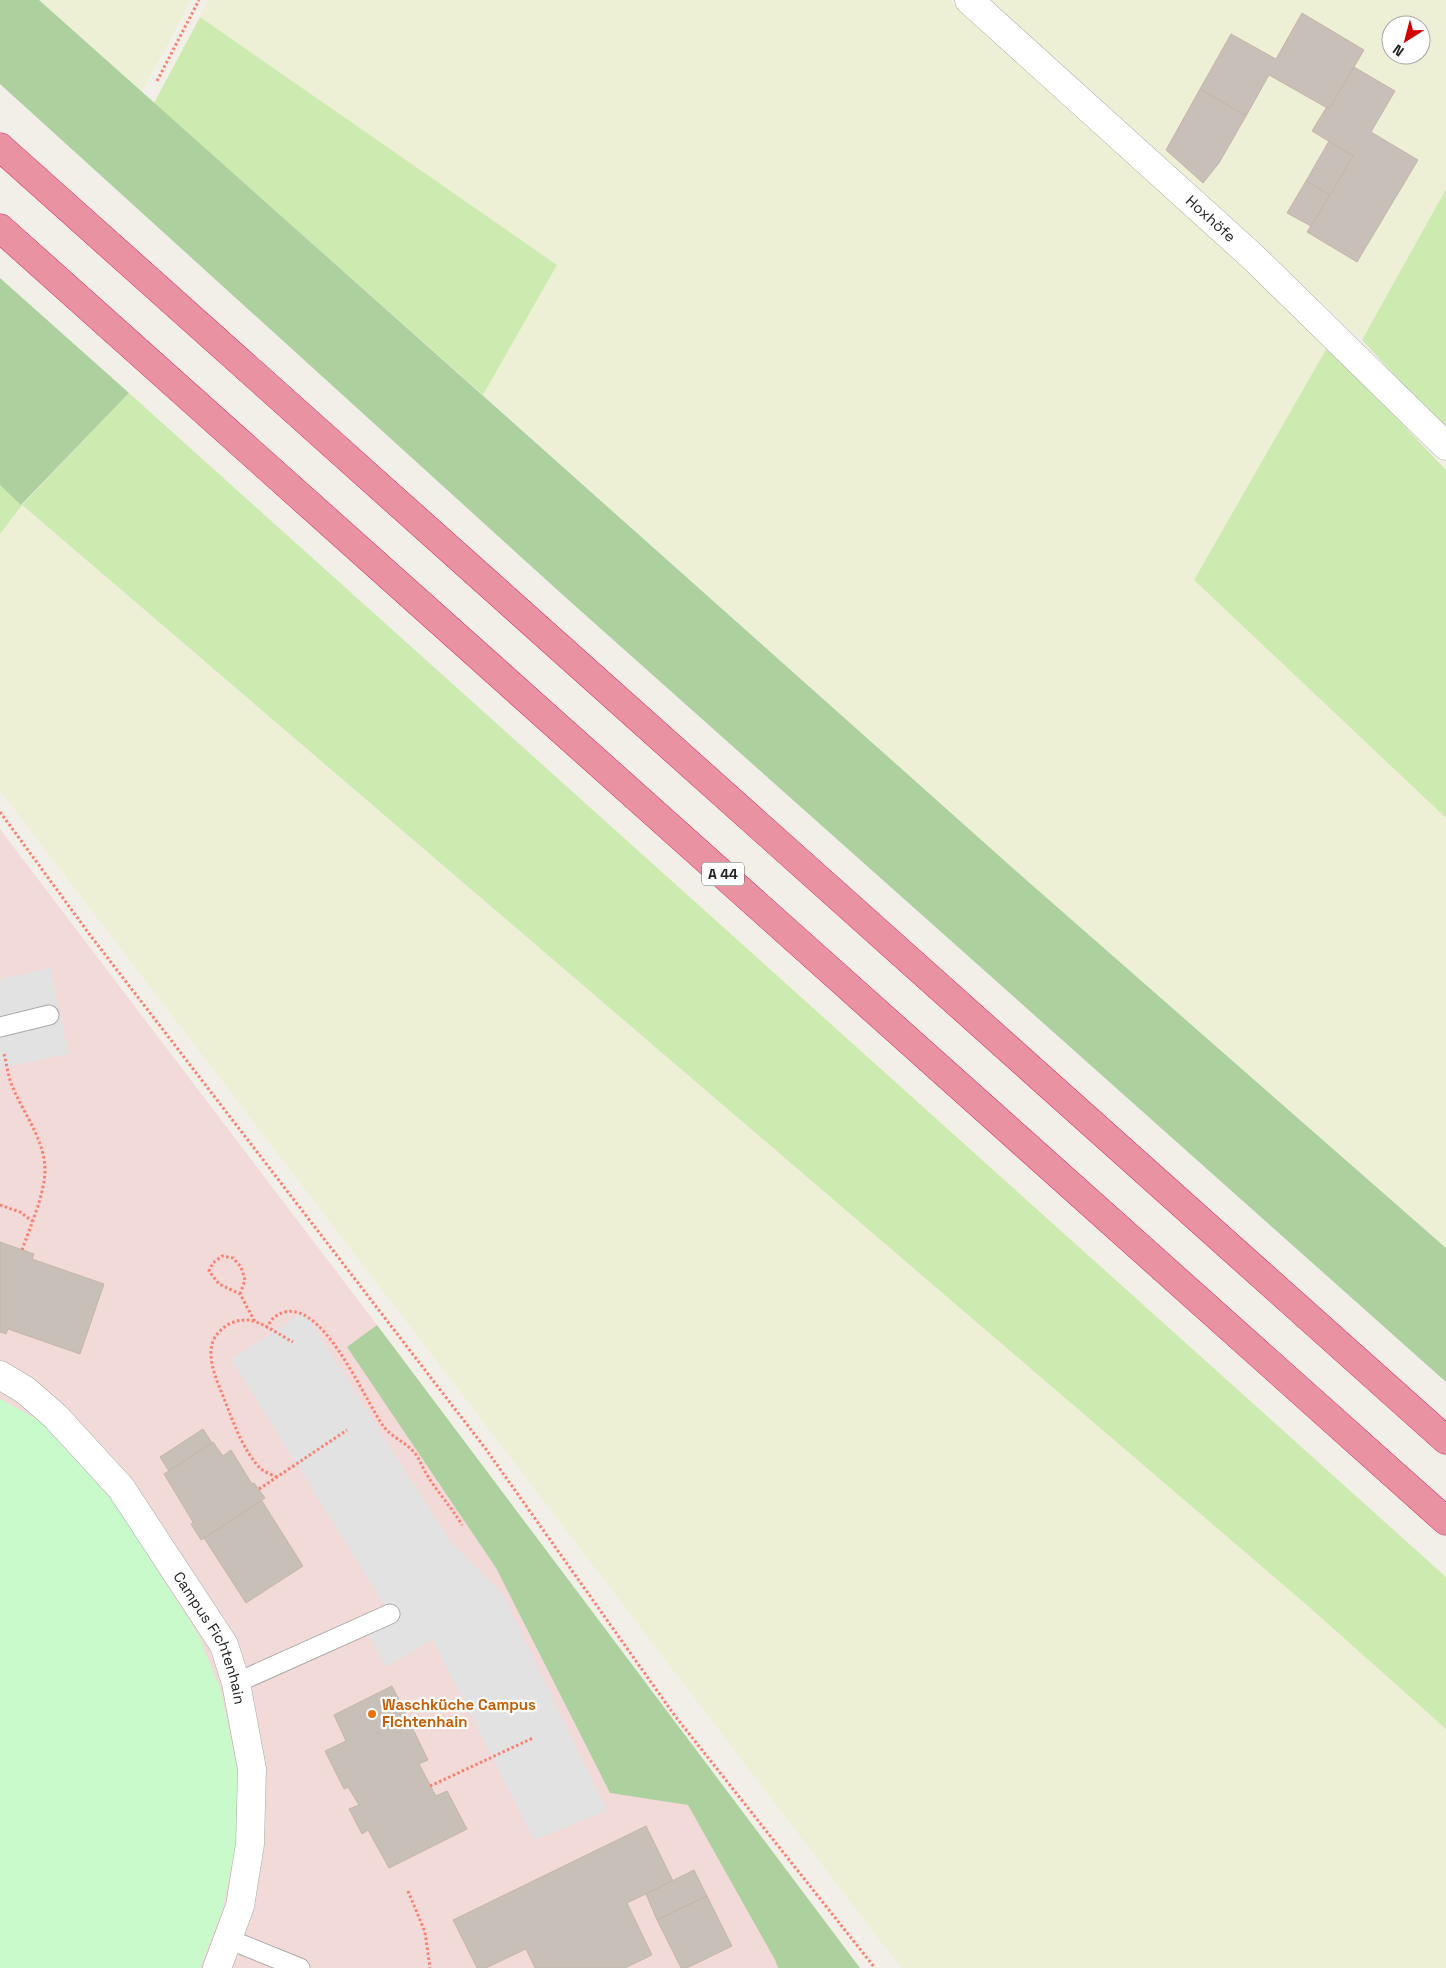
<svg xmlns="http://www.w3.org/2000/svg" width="1446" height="1968" font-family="'Space Grotesk',sans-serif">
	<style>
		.commercial { fill: #f2dad9 }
		.farmland { fill: #eef0d5; fill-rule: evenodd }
		.grass { fill: #cdebb0 }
		.forest { fill: #add19e }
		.park { fill: #c8facc }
		.parking { fill: #e2e2e2 }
		.building { fill: #c7bfb8; stroke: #c4b6ab }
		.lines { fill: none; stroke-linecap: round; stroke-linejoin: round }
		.lane-casing { stroke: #a9a9a9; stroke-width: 21 }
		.street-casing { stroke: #a9a9a9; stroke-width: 29 }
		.highway-casing { stroke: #dc2a67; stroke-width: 29 }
		.path { stroke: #fa8072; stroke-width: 3; stroke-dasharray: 2.5 2.5; stroke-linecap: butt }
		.lane { stroke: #fff; stroke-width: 19 }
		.street { stroke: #fff; stroke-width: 28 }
		.highway { stroke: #e892a2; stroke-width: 28 }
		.food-dot { fill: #e8710a; stroke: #fff; stroke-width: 2 }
		.labels { text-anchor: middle; stroke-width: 4.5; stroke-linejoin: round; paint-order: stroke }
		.shield { fill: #fff; stroke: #646464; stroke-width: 1 }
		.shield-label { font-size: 14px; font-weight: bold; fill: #222 }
		.street-label { font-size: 15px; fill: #222; stroke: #fff }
		.food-label { font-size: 15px; font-weight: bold; fill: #c56008; stroke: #fff; text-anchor: start }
	</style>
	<rect width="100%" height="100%" fill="#f2efe9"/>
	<!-- commercial -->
	<polygon class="commercial" points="0,829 377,1325 348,1347 496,1568 610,1793 688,1804 775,1960 778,1968 0,1968"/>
	<!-- farmland -->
	<g class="farmland">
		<polygon points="39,0 191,0 142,92"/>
		<polygon points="209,0 949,0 1149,178 1328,346 1194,580 1446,818 1446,1248 1024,878 483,395 557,265 200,17"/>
		<path d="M987 0H1446V189L1362 340ZM1391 25H1421V55H1391Z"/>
		<polygon points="21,505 1308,1606 1446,1729 1446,1968 901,1968 0,791 0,534"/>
	</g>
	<!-- grass -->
	<g class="grass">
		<polygon points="200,17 557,265 483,395 154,103"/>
		<polygon points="1446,189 1446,431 1362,340"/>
		<polygon points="1328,346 1446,470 1446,818 1194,580"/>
		<polygon points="129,393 1446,1577 1446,1729 1308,1606 22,505 0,534 0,485 22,505"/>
	</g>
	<!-- forest -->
	<g class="forest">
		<polygon points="0,0 39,0 1024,878 1446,1248 1446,1382 564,596 0,84"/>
		<polygon points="0,278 129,393 21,505 0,485"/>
		<polygon points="377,1325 860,1968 778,1968 775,1960 688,1805 610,1793 496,1568 347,1347"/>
	</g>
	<!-- park -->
	<polygon class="park" points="0,1399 40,1421 113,1501 198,1634 221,1691 238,1774 235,1848 222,1911 200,1968 0,1968"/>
	<!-- parking -->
	<g class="parking">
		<polygon points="50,968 69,1054 0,1068 0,979"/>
		<polygon points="304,1312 450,1541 502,1593 607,1811 534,1840 433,1640 385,1667 364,1626 390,1614 231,1359"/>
	</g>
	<!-- building -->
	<g class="building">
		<polygon points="1302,13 1364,50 1329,109 1269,75 1246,116 1200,89 1231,34 1276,59"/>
		<polygon points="1354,67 1395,91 1371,132 1418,160 1357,262 1307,232 1353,156 1312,131 1326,108 1329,109"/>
		<polygon points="1200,89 1246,116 1219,163 1203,183 1166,150"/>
		<polygon points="1329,141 1353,156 1330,195 1306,181"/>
		<polygon points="1306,181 1330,195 1311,226 1287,213"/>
		<polygon points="0,1242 34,1254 32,1259 104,1284 80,1354 8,1329 6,1334 0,1332"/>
		<polygon points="203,1429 212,1443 169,1471 160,1457"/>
		<polygon points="213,1442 223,1456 231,1450 252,1484 254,1483 265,1498 201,1540 191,1524 193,1522 164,1474"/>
		<polygon points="262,1501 303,1566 246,1603 204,1538"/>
		<polygon points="392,1686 428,1760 419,1764 436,1796 447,1791 467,1829 389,1868 368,1830 362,1834 349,1809 359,1805 348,1787 344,1789 325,1751 346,1741 334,1715"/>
		<polygon points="646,1826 673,1881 627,1903 652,1955 625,1968 535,1968 526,1949 486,1968 477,1968 453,1920"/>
		<polygon points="694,1870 707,1896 657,1920 646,1894"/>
		<polygon points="707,1896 732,1946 687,1968 681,1968 657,1920"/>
	</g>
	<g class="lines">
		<defs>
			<g id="lane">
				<polyline points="0,1027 49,1015"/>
				<polyline points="236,1683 390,1614"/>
				<polyline points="228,1939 300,1968"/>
			</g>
			<g id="street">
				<path id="s1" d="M969 0 1254 258 1446 446"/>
				<path id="s2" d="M0 1375 25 1390 55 1416 121 1488 224 1645 236 1683 252 1769 250 1844 240 1906 217 1968"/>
			</g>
			<g id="highway">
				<polyline points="0,147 1446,1440"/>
				<polyline points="0,228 1446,1521"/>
			</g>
		</defs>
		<!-- lane casing -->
		<use href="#lane" class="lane-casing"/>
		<!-- street casing -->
		<use href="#street" class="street-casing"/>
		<!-- highway casing -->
		<use href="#highway" class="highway-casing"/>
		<!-- path -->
		<g class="path">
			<polyline points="157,81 199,0"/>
			<polyline points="0,812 90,935 485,1448 675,1716 875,1968"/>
			<path d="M4 1054C7 1065 8 1077 13 1088 24 1114 44 1139 45 1169 45 1194 30 1227 22 1250"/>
			<polyline points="0,1205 20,1212 32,1221"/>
			<polyline points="240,1294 245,1280 241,1267 233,1258 222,1256 213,1263 209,1271 219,1284 240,1294 255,1322"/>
			<path d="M266 1328C269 1324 272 1318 276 1316 319 1287 365 1402 384 1427 392 1437 405 1442 414 1452 420 1459 423 1470 429 1478 439 1494 452 1508 462 1525"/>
			<path d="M277 1477C272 1475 264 1472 260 1468 243 1450 234 1424 225 1401 217 1380 200 1348 221 1330 227 1324 236 1320 245 1320 261 1320 279 1335 293 1342"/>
			<polyline points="259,1489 347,1430"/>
			<polyline points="430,1786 533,1738"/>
			<polyline points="408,1891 425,1932 430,1968"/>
		</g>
		<!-- lane -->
		<use href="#lane" class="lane"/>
		<!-- street -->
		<use href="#street" class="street"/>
		<!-- highway -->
		<use href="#highway" class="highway"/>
	</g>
	<!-- markers -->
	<circle class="food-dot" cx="372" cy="1714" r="5"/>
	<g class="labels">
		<!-- shield labels -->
		<rect class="shield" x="702" y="862.5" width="42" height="23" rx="4"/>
		<g class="shield-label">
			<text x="723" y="879">A 44</text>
		</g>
		<!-- street labels -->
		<g class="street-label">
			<text dy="5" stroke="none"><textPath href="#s1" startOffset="326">Hoxhöfe</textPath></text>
			<text dy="5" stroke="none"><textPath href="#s2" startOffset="342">Campus Fichtenhain</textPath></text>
		</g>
		<!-- food labels -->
		<g class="food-label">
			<text x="382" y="1710">Waschküche Campus<tspan x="382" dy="17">FIchtenhain</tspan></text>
		</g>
	</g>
	<!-- north arrow -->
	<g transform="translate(1406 40) rotate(216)"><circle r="24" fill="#ffffff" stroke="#a7a7a7"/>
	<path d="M0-4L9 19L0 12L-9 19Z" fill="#d40000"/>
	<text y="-8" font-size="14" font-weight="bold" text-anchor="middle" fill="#222222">N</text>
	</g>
</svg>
